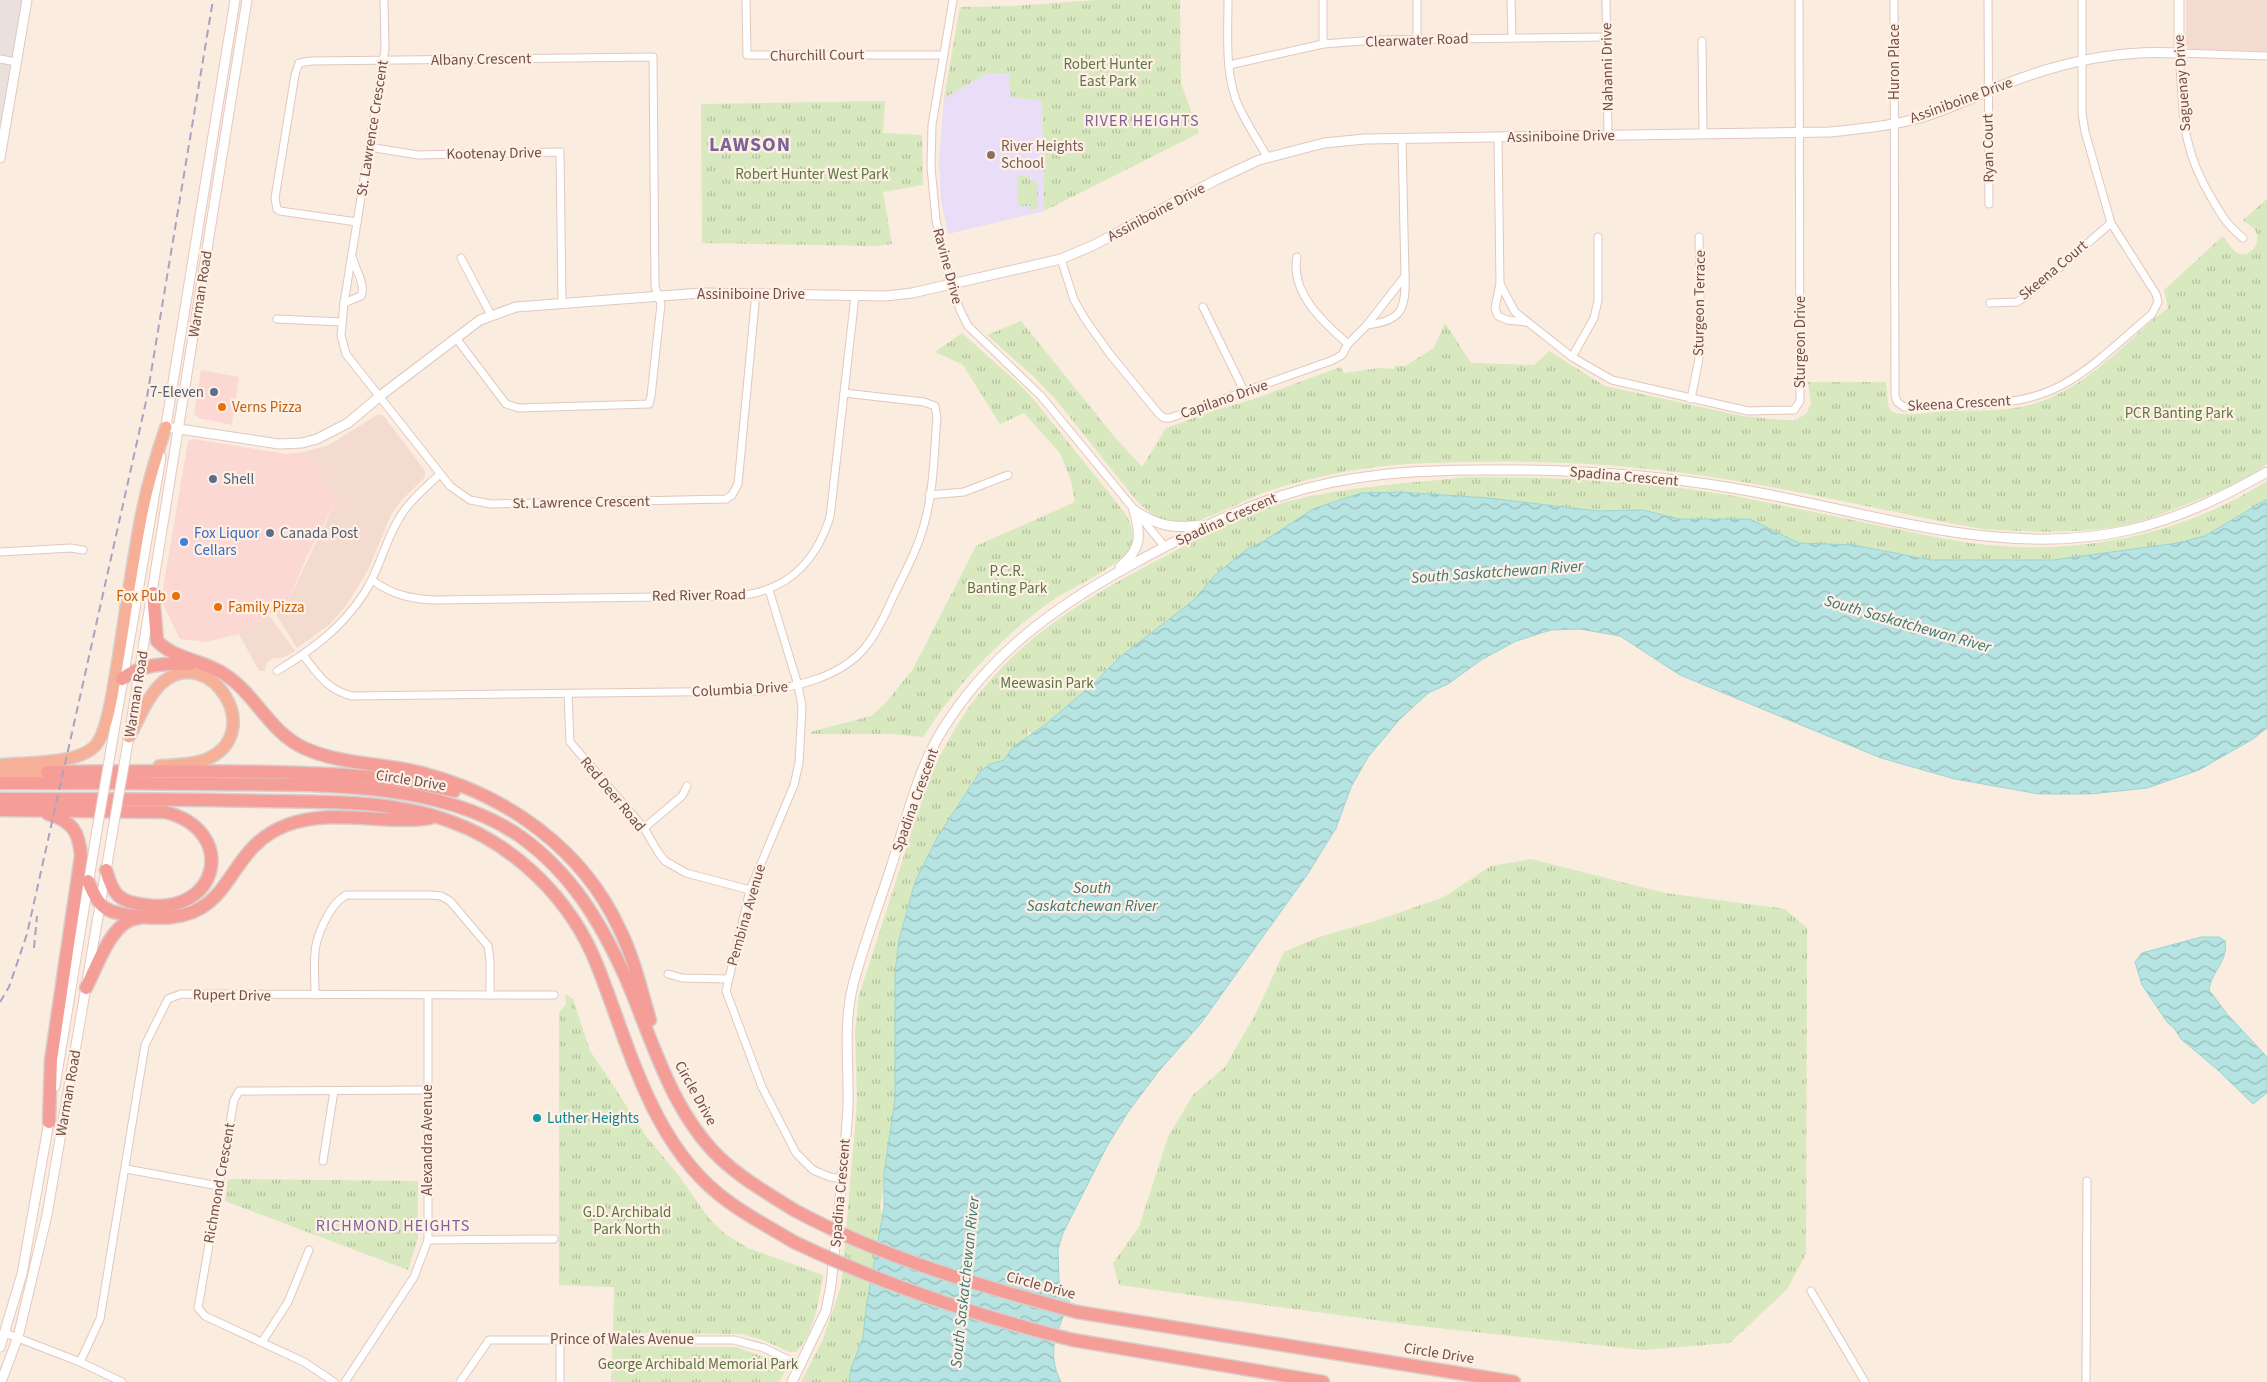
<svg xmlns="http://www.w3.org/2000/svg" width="2267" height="1382" font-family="'Source Sans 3',sans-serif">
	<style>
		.residential { fill: #f3dccf }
		.commercial { fill: #fcd8d4 }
		.industrial { fill: #eae0dc }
		.education { fill: #e9ddf7 }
		.park { fill: url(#park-tufts) }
		.water { fill: url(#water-waves); stroke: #9cd5d3 }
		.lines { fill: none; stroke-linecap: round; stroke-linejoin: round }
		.minor-casing { stroke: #e1c8bf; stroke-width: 9 }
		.tertiary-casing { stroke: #e1c8bf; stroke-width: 11 }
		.secondary-casing { stroke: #e6c8bd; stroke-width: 11 }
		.trunk-casing { stroke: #d7cecc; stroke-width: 14 }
		.motorway-casing { stroke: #d7cecc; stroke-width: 15 }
		.minor { stroke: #fff; stroke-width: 7 }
		.tertiary { stroke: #fff; stroke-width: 9 }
		.secondary { stroke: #fff; stroke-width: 9 }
		.trunk { stroke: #f7b098; stroke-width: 11 }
		.motorway { stroke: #f59e98; stroke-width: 12 }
		.rail { stroke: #aca0c3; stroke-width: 2; stroke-dasharray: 8 5; stroke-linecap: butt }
		.secondary-bridge-casing { stroke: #e6c8bd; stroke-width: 11; stroke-linecap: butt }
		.motorway-bridge-casing { stroke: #d7cecc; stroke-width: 15; stroke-linecap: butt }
		.secondary-bridge { stroke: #fff; stroke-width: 9 }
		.motorway-bridge { stroke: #f59e98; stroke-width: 12 }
		.education-dot { fill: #8d6e63; stroke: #fff0e6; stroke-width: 2 }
		.service-dot { fill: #5c6f8a; stroke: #fff0e6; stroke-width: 2 }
		.food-dot { fill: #e8710a; stroke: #fff0e6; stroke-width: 2 }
		.shop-dot { fill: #3f7fe0; stroke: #fff0e6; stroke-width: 2 }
		.culture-dot { fill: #0f9aa8; stroke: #fff0e6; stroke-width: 2 }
		.labels { text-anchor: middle; stroke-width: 4.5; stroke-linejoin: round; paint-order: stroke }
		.street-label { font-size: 15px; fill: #714f48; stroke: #fff0e6 }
		.park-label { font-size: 15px; fill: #5b7741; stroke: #fff0e6 }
		.education-label { font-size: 15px; fill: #785e54; stroke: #fff0e6; text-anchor: start }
		.service-label { font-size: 15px; fill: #4e5e75; stroke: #fff0e6; text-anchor: start }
		.food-label { font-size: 15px; fill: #c56008; stroke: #fff0e6; text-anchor: start }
		.shop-label { font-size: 15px; fill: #366cbe; stroke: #fff0e6; text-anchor: start }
		.culture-label { font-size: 15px; fill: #0d838f; stroke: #fff0e6; text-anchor: start }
		.neighbourhood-label { font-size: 16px; letter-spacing: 1px; fill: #7b6495; stroke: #fff0e6 }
		.water-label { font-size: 16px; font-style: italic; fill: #3c7776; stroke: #fff0e6 }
		.district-label { font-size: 20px; font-weight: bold; letter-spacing: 1px; fill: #7b6495; stroke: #fff0e6 }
	</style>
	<defs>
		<pattern id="park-tufts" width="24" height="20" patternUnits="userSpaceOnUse" patternTransform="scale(1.25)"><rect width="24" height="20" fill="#d8e8bf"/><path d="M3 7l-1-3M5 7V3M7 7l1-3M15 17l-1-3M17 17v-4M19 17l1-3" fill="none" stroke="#b4be9d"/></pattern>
		<pattern id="water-waves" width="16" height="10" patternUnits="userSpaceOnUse" patternTransform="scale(1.25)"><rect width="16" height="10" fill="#b6e4e2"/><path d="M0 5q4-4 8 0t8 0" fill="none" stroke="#98bbb9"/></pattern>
	</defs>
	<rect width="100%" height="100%" fill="#fbece0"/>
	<!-- residential -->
	<g class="residential">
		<polygon points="2186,0 2267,0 2267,51 2189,49 2186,45"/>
		<polygon points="377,415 383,415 425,471 425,477 401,501 391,515 368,570 345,607 330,624 297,648 274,611 287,603 338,497 304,452 329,445"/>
		<polygon points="269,615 295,651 282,658 273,658 267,663 265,671 259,671 239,634"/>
	</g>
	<!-- commercial -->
	<g class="commercial">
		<polygon points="201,370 239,377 232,425 199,418 194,414"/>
		<polygon points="193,439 287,454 304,452 338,497 308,554 287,603 239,634 207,642 180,639 162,603 162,594 188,441"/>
	</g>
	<!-- industrial -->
	<polygon class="industrial" points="0,0 27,0 0,158"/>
	<!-- education -->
	<polygon class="education" points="988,73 1010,73 1012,97 1042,101 1044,211 948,234 941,200 939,162 944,98"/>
	<!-- park -->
	<g class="park">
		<polygon points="1097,0 1180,0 1181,83 1199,133 1044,211 1042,101 1011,97 1009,73 988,73 944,98 960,7 1014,6"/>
		<polygon points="885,101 883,133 922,135 923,185 883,192 892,244 875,246 702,243 701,104"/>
		<polygon points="1018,176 1029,176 1030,181 1038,181 1038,208 1030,210 1030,206 1018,206"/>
		<path d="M2267 199V464C2248 479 2222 490 2200 499 2174 509 2147 521 2120 526 2075 534 2028 532 1983 529 1886 512 1789 487 1691 474 1597 461 1502 459 1408 464 1361 467 1316 476 1271 490 1241 500 1203 526 1172 523 1158 522 1146 509 1136 500L1057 401 1034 377 987 335 1021 321 1113 435 1142 467 1166 428 1216 410 1254 399 1340 367 1344 373 1380 368 1394 369 1395 366H1405L1434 348 1445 323 1471 363 1534 365 1549 351 1605 386 1742 416 1793 421 1806 414 1811 405 1808 382H1886L1888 406 1892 412C1909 417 1930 412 1948 411 1978 410 2011 412 2040 402 2085 386 2119 350 2154 319L2168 308 2164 290 2223 236C2227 241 2231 249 2236 252 2249 260 2263 243 2255 230 2253 227 2246 223 2243 220Z"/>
		<path d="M962 333 1019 384 1035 401 1125 513C1132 526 1137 540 1127 552 1111 571 1072 587 1050 602 999 639 957 684 923 737L891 734H810V732L871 716 884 705 913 669 976 546 1075 502 1071 481 1060 453 1024 413 1000 424 963 365 935 352Z"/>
		<path d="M1468 477C1557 477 1646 481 1734 496 1786 506 1838 517 1891 528 1923 534 1955 542 1988 545 2083 555 2186 533 2267 481V508L2203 544 2131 556 1951 567 1869 556 1033 738 1028 728 1027 745 898 1084 887 1172 880 1206 884 1220 868 1330 852 1382H801L823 1339 841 1286 855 1128 857 1099 855 1031 859 995C875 947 890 900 905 852 917 814 928 776 948 741 1000 647 1076 603 1169 554 1202 537 1236 517 1272 506 1336 487 1402 484 1468 477Z"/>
		<polygon points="1531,859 1665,893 1785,909 1807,928 1806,1254 1787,1289 1730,1343 1643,1350 1419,1326 1119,1285 1113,1263 1139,1227 1168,1137 1193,1095 1225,1067 1256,1013 1284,952 1319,937 1375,921 1444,897 1491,866"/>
		<path d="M565 994 573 999 590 1051 603 1070 646 1136 679 1176 708 1217 725 1234 748 1248 823 1275C820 1298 813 1336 796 1352H789L763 1340 741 1334 613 1333 614 1287 559 1285V1013L566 1004Z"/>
		<polygon points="228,1179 418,1181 418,1238 408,1270 225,1201"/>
		<polygon points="612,1346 736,1347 781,1363 785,1371 779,1382 611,1382"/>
	</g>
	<!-- water -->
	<g class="water">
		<path d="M1400 492 1488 498 1598 511 1643 510 1679 519H1750L1799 543 1853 545 1931 560H2053L2178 543 2205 536 2267 499V728L2253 739 2199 770 2147 788 2090 794H2039L1955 779 1881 758 1680 675 1620 636 1580 629 1551 630 1516 641 1481 660 1448 684 1428 693 1399 720 1368 757 1351 787 1336 828 1307 875 1201 1023 1158 1072 1128 1112 1107 1146 1063 1233 1058 1249 1059 1281 1070 1300C1058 1331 1045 1350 1061 1382H849L851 1368 863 1338 866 1308 884 1208V1174L895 1099V973L899 940 915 882 937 838 979 773 990 764 1004 760 1013 747 1046 724 1095 682 1120 657 1194 600 1215 575 1246 550 1264 541 1313 509 1361 493Z"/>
		<path d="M2201 937H2219L2225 941C2229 960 2211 972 2209 990L2227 1014 2267 1057V1093L2253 1104 2219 1071 2181 1039 2174 1028 2167 1022 2142 985 2135 962 2142 953Z"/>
	</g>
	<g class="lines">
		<defs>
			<g id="minor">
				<polyline points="384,0 385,49 344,303 341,335 346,354 450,486 470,500 491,504 726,499 732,495 738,484 756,293"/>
				<polyline points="746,0 747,55 943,55"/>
				<polyline points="953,0 932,125 931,167 936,220 949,277 960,310 968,326 1041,396 1165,547"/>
				<path d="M1228 0C1228 33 1225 69 1236 100 1244 120 1257 139 1268 158"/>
				<polyline points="1323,0 1323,44"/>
				<polyline points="1417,0 1417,40"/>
				<polyline points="1511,0 1512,38"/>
				<polyline points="1606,0 1608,135"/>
				<path d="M1894 0 1895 395 1897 402 1904 407C1956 403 2014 411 2062 385 2095 367 2123 338 2152 314L2158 302 2156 294 2111 223 2085 132 2082 113V0"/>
				<polyline points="1988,0 1989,204"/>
				<polyline points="1702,41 1703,134"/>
				<polyline points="0,59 16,62"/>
				<polyline points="1229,65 1323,44 1375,40 1607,37"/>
				<polyline points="1498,137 1500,284 1515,312 1572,357 1612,380 1748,411 1794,410 1800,401 1799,0"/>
				<polyline points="369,147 418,155 560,152 562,302"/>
				<polyline points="357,222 280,211 277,209 275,198 295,75 299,63 311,61 653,57 655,286 661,304 651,396 649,404 519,408 506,404 456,338"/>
				<path d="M2243 238C2227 225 2221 215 2211 197 2179 143 2184 111 2179 53L2267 56"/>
				<path d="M1297 257C1290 293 1324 323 1348 344"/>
				<polyline points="461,258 491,315"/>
				<polyline points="1061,259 1074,300 1085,319 1109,353 1159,414 1164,418 1170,418 1333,360 1342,355 1348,344 1367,325 1405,276 1402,139"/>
				<polyline points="1500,284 1495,308 1498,316 1507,320 1526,322"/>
				<path d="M344 303 361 296C366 285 356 271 353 259"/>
				<polyline points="1990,303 2017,302 2028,295 2111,223"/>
				<polyline points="1203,307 1245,393"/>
				<polyline points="277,319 342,322"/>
				<path d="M1367 325C1402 321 1406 309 1405 276"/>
				<polyline points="1572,357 1594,318 1598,300 1598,237"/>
				<polyline points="1691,399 1701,348 1699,237"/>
				<polyline points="929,495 964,492 1008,475"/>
				<polyline points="0,552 71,548 83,550"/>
				<path d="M372 580C391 594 410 599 433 600L736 596C786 592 815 564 830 517L855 296"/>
				<polyline points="769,590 798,685 802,707 799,763 794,785 750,890 726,991 762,1087 796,1153 813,1170 830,1177 842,1179"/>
				<path d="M303 655C318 674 327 690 352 696L757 691C795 688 843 677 867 645 880 629 887 609 896 591 907 568 919 546 925 521 934 488 934 452 937 418L935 406 924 402 844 393"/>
				<path d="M277 671C312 650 343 627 365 592 379 570 384 545 397 522 407 503 424 489 440 474"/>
				<polyline points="568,694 570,742 644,828 658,852 665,861 686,873 750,890"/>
				<polyline points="644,828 682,796 687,786"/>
				<polyline points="668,974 682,978 728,979"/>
				<path d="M315 995C315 961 310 947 328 915 333 906 337 901 346 895H431L441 896 450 901 488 946 490 960V995"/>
				<polyline points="323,1161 334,1091"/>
				<polyline points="126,1169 219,1186"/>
				<polyline points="428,1240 554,1239"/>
				<polyline points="1811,1291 1865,1382"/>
				<polyline points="5,1333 80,1362 122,1382"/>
				<polyline points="560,1340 560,1382"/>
				<polyline points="262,1342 288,1302 309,1250"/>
				<polyline points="80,1362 100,1319 145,1045 168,999 181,994 554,995"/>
				<polyline points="334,1382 304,1362 205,1316 198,1308 234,1100 239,1091 427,1090"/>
				<polyline points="345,1382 414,1277 428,1240 428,995"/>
				<polyline points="460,1382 489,1340 734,1340 764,1348 801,1366"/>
				<polyline points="2086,1382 2087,1181"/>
			</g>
			<g id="tertiary">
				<polyline points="0,158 27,0"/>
				<path d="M166 427 279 444 302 443 317 439 348 423 380 396 480 320 516 307 701 293 886 296 912 293 1061 259 1094 245 1216 180 1259 160 1324 143 1365 139 1830 132C1860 129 1890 126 1920 118 1954 108 1985 91 2019 79 2070 60 2124 50 2179 53V0"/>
				<path d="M1134 510C1157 526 1174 529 1202 525"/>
				<path d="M1120 567C1142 548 1141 536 1134 510"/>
				<path d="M792 1382 826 1311 831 1285C837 1225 845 1165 848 1105 849 1064 843 1025 853 985 864 943 880 902 893 861 907 817 918 769 943 729 990 654 1053 608 1129 566 1179 539 1229 512 1284 495 1348 474 1415 470 1482 470 1566 469 1650 474 1732 488 1863 509 1996 560 2129 530 2178 519 2223 497 2267 472"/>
			</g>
			<g id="secondary">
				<polyline points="165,432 235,0"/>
				<polyline points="127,748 247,0"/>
				<polyline points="111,749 161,457"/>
				<polyline points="55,1086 97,830"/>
				<polyline points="0,1347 22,1274 50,1116"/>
				<polyline points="1,1382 18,1337 47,1215 113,829"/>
			</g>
			<g id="trunk">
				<path d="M129 737C139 720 147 696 163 682 210 643 269 734 205 760 190 765 174 765 159 766"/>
				<path d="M0 765C26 762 77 765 95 746 109 731 115 675 119 654 126 610 132 566 140 523 146 490 155 459 166 427"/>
				<polyline points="0,773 56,771"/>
			</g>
			<g id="motorway">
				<path d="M153 593 157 641C176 660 203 660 224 674 256 694 269 732 304 748 341 765 384 763 422 773 507 795 583 849 620 930 634 958 641 990 650 1020"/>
				<path d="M122 679C141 664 166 663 190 664"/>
				<path d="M47 772C121 771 194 771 268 772 331 774 394 775 454 791"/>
				<path d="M0 783C71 783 141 783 212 784 309 785 439 779 521 837 571 873 600 921 625 976 652 1038 670 1110 720 1158 742 1179 769 1194 794 1210"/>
				<path d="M0 799C88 799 177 799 265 801 327 802 394 800 452 822 517 846 572 901 597 965 630 1047 652 1148 729 1202 749 1217 773 1229 794 1242"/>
				<path d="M0 810 165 812C238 830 220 916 145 905 119 902 113 895 106 870"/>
				<path d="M48 814C72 821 79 831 81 856L51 1060 49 1122"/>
				<path d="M88 881C100 909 104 912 135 916 240 931 217 851 287 825 333 808 384 825 430 818"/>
				<path d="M86 988C97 967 112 919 139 918"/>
				<polyline points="1077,1312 1514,1382"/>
				<polyline points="1073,1340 1323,1382"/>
			</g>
		</defs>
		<!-- minor casing -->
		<use href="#minor" class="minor-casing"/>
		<!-- tertiary casing -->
		<use href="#tertiary" class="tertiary-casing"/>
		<!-- secondary casing -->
		<use href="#secondary" class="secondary-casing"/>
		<!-- trunk casing -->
		<use href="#trunk" class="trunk-casing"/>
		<!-- motorway casing -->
		<use href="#motorway" class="motorway-casing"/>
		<!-- minor -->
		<use href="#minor" class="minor"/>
		<!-- tertiary -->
		<use href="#tertiary" class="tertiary"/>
		<!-- secondary -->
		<use href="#secondary" class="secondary"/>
		<!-- trunk -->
		<use href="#trunk" class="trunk"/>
		<!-- motorway -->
		<use href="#motorway" class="motorway"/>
		<!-- rail -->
		<g class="rail">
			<polyline points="34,948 37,916"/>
			<polyline points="0,1002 9,987 27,934 147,397 213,0"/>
		</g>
		<defs>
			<g id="secondary-bridge">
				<polyline points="113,829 127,748"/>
				<polyline points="97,830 111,749"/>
			</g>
			<g id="motorway-bridge">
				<path d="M794 1210C883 1258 980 1286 1077 1312"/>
				<path d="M794 1242C884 1285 977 1316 1073 1340"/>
			</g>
		</defs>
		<!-- secondary-bridge casing -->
		<use href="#secondary-bridge" class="secondary-bridge-casing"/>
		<!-- motorway-bridge casing -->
		<use href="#motorway-bridge" class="motorway-bridge-casing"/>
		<!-- secondary-bridge -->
		<use href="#secondary-bridge" class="secondary-bridge"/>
		<!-- motorway-bridge -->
		<use href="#motorway-bridge" class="motorway-bridge"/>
	</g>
	<!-- markers -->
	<circle class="education-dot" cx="991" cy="155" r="5"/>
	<g class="service-dot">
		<circle cx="214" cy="392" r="5"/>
		<circle cx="213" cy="479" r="5"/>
		<circle cx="270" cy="533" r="5"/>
	</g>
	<g class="food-dot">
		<circle cx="222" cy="407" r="5"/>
		<circle cx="176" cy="596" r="5"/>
		<circle cx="218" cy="607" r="5"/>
	</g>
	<circle class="shop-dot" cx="184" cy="542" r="5"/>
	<circle class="culture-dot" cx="537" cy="1118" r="5"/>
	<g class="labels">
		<!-- street labels -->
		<g class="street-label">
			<text transform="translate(1417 40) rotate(-2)" y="5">Clearwater Road</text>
			<text transform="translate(817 55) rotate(-1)" y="5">Churchill Court</text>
			<text transform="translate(481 59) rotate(-1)" y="5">Albany Crescent</text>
			<text transform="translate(1894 62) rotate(-90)" y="5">Huron Place</text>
			<text transform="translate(1607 67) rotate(-91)" y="5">Nahanni Drive</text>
			<text transform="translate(2182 83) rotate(-94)" y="5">Saguenay Drive</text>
			<text transform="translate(1961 100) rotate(-20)" y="5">Assiniboine Drive</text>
			<text transform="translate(372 128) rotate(-81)" y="5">St. Lawrence Crescent</text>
			<text transform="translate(1561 136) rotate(-1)" y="5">Assiniboine Drive</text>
			<text transform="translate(1988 148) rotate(-91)" y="5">Ryan Court</text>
			<text transform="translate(494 153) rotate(-1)" y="5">Kootenay Drive</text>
			<text transform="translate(1156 212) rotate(-28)" y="5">Assiniboine Drive</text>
			<text transform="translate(948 266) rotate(75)" y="5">Ravine Drive</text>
			<text transform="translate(2053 270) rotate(-40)" y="5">Skeena Court</text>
			<text transform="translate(200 294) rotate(-81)" y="5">Warman Road</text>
			<text x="751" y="299">Assiniboine Drive</text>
			<text transform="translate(1699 303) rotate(-89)" y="5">Sturgeon Terrace</text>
			<text transform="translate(1800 342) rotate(-90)" y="5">Sturgeon Drive</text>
			<text transform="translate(1224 399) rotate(-19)" y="5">Capilano Drive</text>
			<text transform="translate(1959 403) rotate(-3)" y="5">Skeena Crescent</text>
			<text transform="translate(1624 476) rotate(5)" y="5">Spadina Crescent</text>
			<text transform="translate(581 502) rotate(-1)" y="5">St. Lawrence Crescent</text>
			<text transform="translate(1226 519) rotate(-24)" y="5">Spadina Crescent</text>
			<text transform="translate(699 595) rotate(-1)" y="5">Red River Road</text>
			<text transform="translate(740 689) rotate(-3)" y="5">Columbia Drive</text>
			<text transform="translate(136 694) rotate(-81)" y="5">Warman Road</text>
			<text transform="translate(411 780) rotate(9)" y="5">Circle Drive</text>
			<text transform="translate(613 794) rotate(50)" y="5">Red Deer Road</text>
			<text transform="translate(915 800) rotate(-70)" y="5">Spadina Crescent</text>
			<text transform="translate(746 915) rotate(-74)" y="5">Pembina Avenue</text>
			<text transform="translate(232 995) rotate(1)" y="5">Rupert Drive</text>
			<text transform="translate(68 1093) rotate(-80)" y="5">Warman Road</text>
			<text transform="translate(696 1093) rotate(61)" y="5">Circle Drive</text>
			<text transform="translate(427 1140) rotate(-90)" y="5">Alexandra Avenue</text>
			<text transform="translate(219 1183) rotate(-80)" y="5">Richmond Crescent</text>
			<text transform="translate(840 1193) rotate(-85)" y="5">Spadina Crescent</text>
			<text transform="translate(1041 1285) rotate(15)" y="5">Circle Drive</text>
			<text x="622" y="1344">Prince of Wales Avenue</text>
			<text transform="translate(1439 1353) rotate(9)" y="5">Circle Drive</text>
		</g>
		<!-- park labels -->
		<g class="park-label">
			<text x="1108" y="69">Robert Hunter<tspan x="1108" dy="17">East Park</tspan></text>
			<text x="812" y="179">Robert Hunter West Park</text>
			<text x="2179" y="418">PCR Banting Park</text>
			<text x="1007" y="576">P.C.R.<tspan x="1007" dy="17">Banting Park</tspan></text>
			<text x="1047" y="688">Meewasin Park</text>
			<text x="627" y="1217">G.D. Archibald<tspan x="627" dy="17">Park North</tspan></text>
			<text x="698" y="1369">George Archibald Memorial Park</text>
		</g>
		<!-- education labels -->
		<g class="education-label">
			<text x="1001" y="151">River Heights<tspan x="1001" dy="17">School</tspan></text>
		</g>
		<!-- service labels -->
		<g class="service-label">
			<text x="204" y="397" text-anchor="end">7-Eleven</text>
			<text x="223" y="484">Shell</text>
			<text x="280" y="538">Canada Post</text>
		</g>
		<!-- food labels -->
		<g class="food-label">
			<text x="232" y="412">Verns Pizza</text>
			<text x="166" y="601" text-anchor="end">Fox Pub</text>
			<text x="228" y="612">Family Pizza</text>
		</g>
		<!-- shop labels -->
		<g class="shop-label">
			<text x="194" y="538">Fox Liquor<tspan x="194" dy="17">Cellars</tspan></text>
		</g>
		<!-- culture labels -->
		<g class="culture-label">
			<text x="547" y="1123">Luther Heights</text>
		</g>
		<!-- neighbourhood labels -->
		<g class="neighbourhood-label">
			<text x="1142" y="126">RIVER HEIGHTS</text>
			<text x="393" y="1231">RICHMOND HEIGHTS</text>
		</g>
		<!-- water labels -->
		<g class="water-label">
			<text transform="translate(1497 571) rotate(-4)" y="6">South Saskatchewan River</text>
			<text transform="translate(1908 623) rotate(16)" y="6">South Saskatchewan River</text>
			<text x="1092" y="893">South<tspan x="1092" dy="18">Saskatchewan River</tspan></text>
			<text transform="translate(964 1282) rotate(-84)" y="6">South Saskatchewan River</text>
		</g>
		<!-- district labels -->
		<g class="district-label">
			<text x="750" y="151">LAWSON</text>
		</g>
	</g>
</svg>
